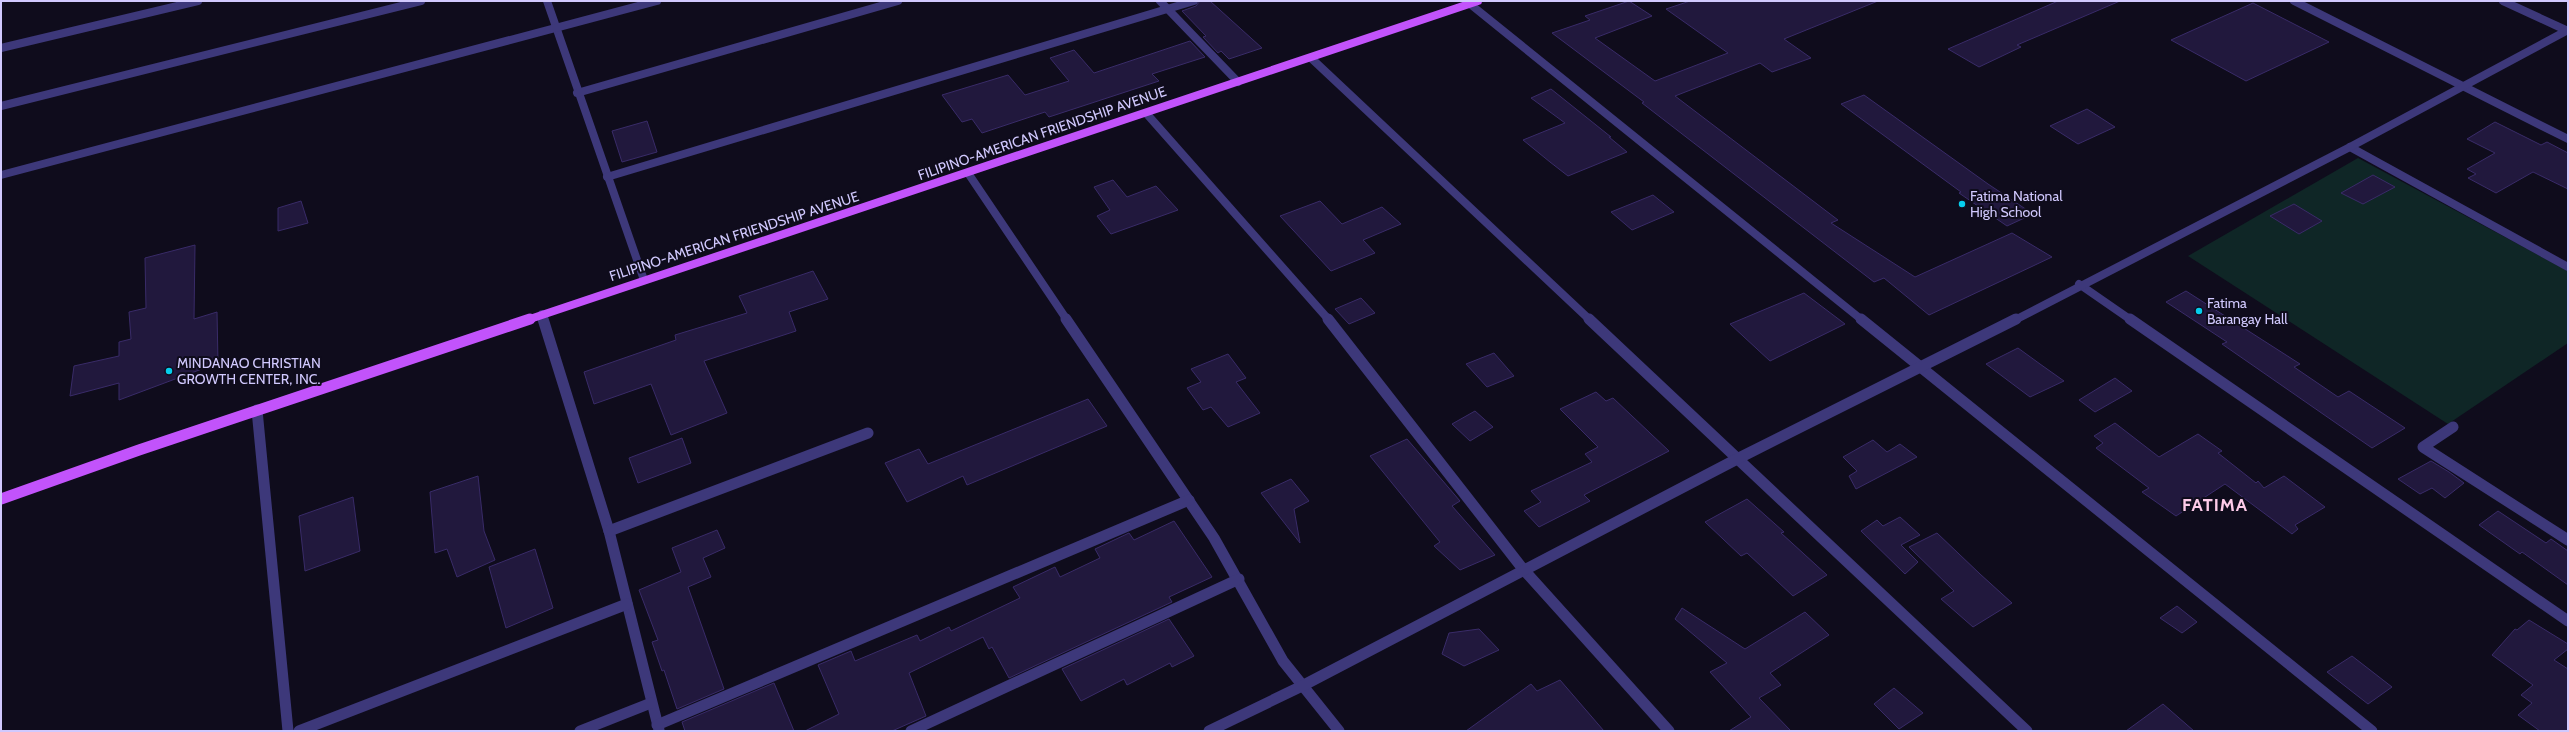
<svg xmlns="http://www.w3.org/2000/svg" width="2569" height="732" font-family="Cabin,sans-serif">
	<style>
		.green { fill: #0f2626 }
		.building { fill: #21183d; stroke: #392b68 }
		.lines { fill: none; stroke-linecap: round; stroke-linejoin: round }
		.minor-far1 { stroke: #3d387a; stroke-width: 8 }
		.minor { stroke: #3d387a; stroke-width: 11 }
		.primary-far1 { stroke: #c253fb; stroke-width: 8 }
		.primary { stroke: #c253fb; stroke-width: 11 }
		.poi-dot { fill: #06cdec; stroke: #0f0c1c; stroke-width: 1.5 }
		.labels { text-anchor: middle; stroke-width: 4; stroke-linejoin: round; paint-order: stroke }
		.street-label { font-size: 14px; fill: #d1c9fe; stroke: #0f0c1c }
		.poi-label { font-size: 14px; fill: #d1c9fe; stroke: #0f0c1c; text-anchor: start }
		.district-label { font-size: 18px; font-weight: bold; letter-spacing: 1px; fill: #fecbe9; stroke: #0f0c1c }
	</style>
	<rect width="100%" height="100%" fill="#0f0c1c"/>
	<!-- green -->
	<polygon class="green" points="2358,158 2568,271 2568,343 2448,424 2188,256"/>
	<!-- building -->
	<g class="building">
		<polygon points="1200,1 1210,1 1262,48 1229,59 1221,51 1218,53 1203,37 1206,36 1182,11 1196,6"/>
		<polygon points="1629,1 1652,16 1595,38 1655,81 1728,53 1666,9 1690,1 1878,1 1784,39 1811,58 1772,72 1760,63 1675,96 1838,220 1831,223 1915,277 2012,233 2052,257 1929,315 1884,278 1874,282 1642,103 1644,102 1552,33 1590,20 1585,16"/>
		<polygon points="2058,1 2120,1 2017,45 2021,47 1979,67 1948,49"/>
		<polygon points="2253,3 2329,42 2246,81 2171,40"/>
		<polygon points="1190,41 1205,57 1152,74 1159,81 1049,117 1045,112 982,133 972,119 962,122 942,95 1008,75 1025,95 1069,81 1050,58 1074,50 1094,73"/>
		<polygon points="1551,89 1611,137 1609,137 1627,152 1568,176 1550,162 1523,140 1565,123 1531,98"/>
		<polygon points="1864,95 1988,184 2033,214 2007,226 1959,193 1961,192 1841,104"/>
		<polygon points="2087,109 2115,127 2078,144 2050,126"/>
		<polygon points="647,121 657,152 622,162 612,131"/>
		<polygon points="2495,122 2541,145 2547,142 2568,153 2568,189 2533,172 2496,193 2468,178 2476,174 2467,169 2495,153 2467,139"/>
		<polygon points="2373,175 2395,187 2363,204 2341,193"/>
		<polygon points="1113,180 1127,197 1156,186 1178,210 1111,234 1097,216 1110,210 1094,187"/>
		<polygon points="1653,195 1674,212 1632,230 1611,212"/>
		<polygon points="301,201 308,223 278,231 278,208"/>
		<polygon points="1320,201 1342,224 1382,207 1401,224 1363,240 1375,253 1331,271 1280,216"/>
		<polygon points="2294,204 2322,221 2299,234 2270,216"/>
		<polygon points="195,245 194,319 217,312 218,363 119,400 119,383 70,396 74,366 119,356 119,342 131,339 129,312 146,308 145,258"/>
		<polygon points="813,271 828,299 789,312 796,331 704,361 727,413 671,435 651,384 594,404 584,372 676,340 675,335 747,313 739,296"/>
		<polygon points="2186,291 2300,364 2294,367 2338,397 2349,391 2405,428 2372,448 2222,344 2227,342 2166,302"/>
		<polygon points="1804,293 1845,324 1770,361 1730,324"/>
		<polygon points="1361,298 1375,313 1349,324 1335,309"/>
		<polygon points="2018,348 2040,364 2064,381 2030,397 1986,364"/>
		<polygon points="1494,353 1514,376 1487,387 1466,364"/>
		<polygon points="1228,354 1246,378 1236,382 1260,413 1228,427 1211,407 1203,410 1187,388 1201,382 1191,369"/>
		<polygon points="2115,378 2132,391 2095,412 2079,400"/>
		<polygon points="1596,392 1606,401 1613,398 1669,451 1584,495 1590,501 1539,527 1524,511 1541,502 1531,491 1592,462 1585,454 1598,447 1560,409"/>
		<polygon points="1088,399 1107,426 967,485 963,476 907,502 885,463 919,449 928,464"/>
		<polygon points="1475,411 1493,427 1470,441 1452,424"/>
		<polygon points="2115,423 2159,457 2198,434 2222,451 2218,453 2256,483 2258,481 2264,488 2284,476 2325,507 2295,525 2298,529 2292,534 2225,484 2176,516 2142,492 2149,488 2096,448 2103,443 2094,436"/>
		<polygon points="682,438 691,463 638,483 629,458"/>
		<polygon points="1407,439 1460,501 1452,506 1495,555 1460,570 1434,546 1440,542 1370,456"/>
		<polygon points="1873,440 1887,452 1900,444 1917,457 1856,489 1849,476 1857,471 1843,457"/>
		<polygon points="2431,461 2449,472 2464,483 2445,498 2432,488 2420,494 2398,479"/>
		<polygon points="478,476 484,531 495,560 457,577 447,549 435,553 430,492"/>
		<polygon points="1291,479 1309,501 1294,509 1300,543 1261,493"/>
		<polygon points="353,497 360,551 305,571 299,516"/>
		<polygon points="1747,499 1784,532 1781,533 1827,575 1793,596 1747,553 1741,556 1705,522"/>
		<polygon points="2498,511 2546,543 2551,539 2568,551 2568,585 2522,552 2520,554 2479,525"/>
		<polygon points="1900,517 1920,535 1901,545 1918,562 1905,574 1861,531 1877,520 1883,526"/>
		<polygon points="1174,521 1212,577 1169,597 1172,602 1009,678 992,647 989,649 983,637 909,673 926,716 892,731 805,731 839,714 818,665 851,651 855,661 917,635 920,641 949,627 951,631 1020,598 1013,587 1055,567 1060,577 1100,558 1095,549 1129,533 1134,540"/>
		<polygon points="717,530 725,548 703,558 711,577 688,587 724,689 677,709 664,670 662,671 652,642 658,640 639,590 681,572 672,548"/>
		<polygon points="1937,533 1980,574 2012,603 1973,627 1941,599 1954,591 1909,547"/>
		<polygon points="535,549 553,608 506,628 489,567"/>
		<polygon points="2177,606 2197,622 2182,633 2160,618"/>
		<polygon points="1682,608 1745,649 1805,612 1829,635 1770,673 1781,685 1759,698 1791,731 1729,731 1751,717 1710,672 1727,663 1675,619"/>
		<polygon points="1169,619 1194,656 1172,667 1170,663 1127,685 1124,679 1081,701 1062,669"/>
		<polygon points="2529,620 2568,644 2568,649 2554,660 2568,669 2568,731 2540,731 2518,715 2532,703 2521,695 2533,685 2492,655 2515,629 2517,630"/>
		<polygon points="1479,629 1499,650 1464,666 1442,654 1449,633"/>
		<polygon points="2352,656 2392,687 2368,704 2327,672"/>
		<polygon points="1560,680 1604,731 1466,731 1531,684 1537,691"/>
		<polygon points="774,683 794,731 685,731 682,722"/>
		<polygon points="1894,688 1923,713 1899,729 1874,704"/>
		<polygon points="2163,704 2194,731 2126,731"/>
	</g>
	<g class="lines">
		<!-- minor-far1 -->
		<g class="minor-far1">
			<polyline points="547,1 644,280"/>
			<polyline points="1160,1 1238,82"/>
			<polyline points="2294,1 2568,139"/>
			<polyline points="2503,1 2568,31"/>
			<polyline points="1470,4 1862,320"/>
			<polyline points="1,48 198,1"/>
			<polyline points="1311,58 1590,320"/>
			<polyline points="577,93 898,1"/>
			<polyline points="1,106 421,1"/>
			<polyline points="1146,113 1329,320"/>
			<polyline points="2350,147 2568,267"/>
			<polyline points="968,173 1067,320"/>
			<polyline points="1,175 657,1"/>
			<polyline points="607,177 1194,1"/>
			<polyline points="2079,284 2131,320"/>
			<polyline points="542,314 544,320"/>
			<polyline points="2015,320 2350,147 2568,30"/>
		</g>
		<!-- minor -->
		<g class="minor">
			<polyline points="543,319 609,531 659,730"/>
			<polyline points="1066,319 1214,538 1283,661 1339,731"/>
			<polyline points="1328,319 1523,569 1669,731"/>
			<polyline points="1589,319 2027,731"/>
			<polyline points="1861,319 2372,731"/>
			<polyline points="2130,319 2568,621"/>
			<polyline points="257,410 288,731"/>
			<polyline points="2453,427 2423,447 2568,540"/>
			<polyline points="609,531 868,433"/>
			<polyline points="657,725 1189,500"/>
			<polyline points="299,731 627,604"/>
			<polyline points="580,731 651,703"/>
			<polyline points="911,731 1239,579"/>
			<polyline points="1209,731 1302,686 1739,458 2016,319"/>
		</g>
		<!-- primary-far1 -->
		<polyline class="primary-far1" points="527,320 1478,1"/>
		<!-- primary -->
		<polyline class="primary" points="1,499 139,450 530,319"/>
	</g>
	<!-- markers -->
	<g class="poi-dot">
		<circle cx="1962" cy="204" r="4"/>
		<circle cx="2199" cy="311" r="4"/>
		<circle cx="169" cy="371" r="4"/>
	</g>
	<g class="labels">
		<!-- street labels -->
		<g class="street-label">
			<text transform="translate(1042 133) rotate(-19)" y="5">FILIPINO-AMERICAN FRIENDSHIP AVENUE</text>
			<text transform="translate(734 236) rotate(-18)" y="5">FILIPINO-AMERICAN FRIENDSHIP AVENUE</text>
		</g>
		<!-- poi labels -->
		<g class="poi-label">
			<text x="1970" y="201">Fatima National<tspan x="1970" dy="16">High School</tspan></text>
			<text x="2207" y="308">Fatima<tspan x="2207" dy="16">Barangay Hall</tspan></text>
			<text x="177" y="368">MINDANAO CHRISTIAN<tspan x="177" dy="16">GROWTH CENTER, INC.</tspan></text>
		</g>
		<!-- district labels -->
		<g class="district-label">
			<text x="2215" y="511">FATIMA</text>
		</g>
	</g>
	<!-- border -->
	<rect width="2569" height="732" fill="none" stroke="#d1c9fe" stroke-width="4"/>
</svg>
